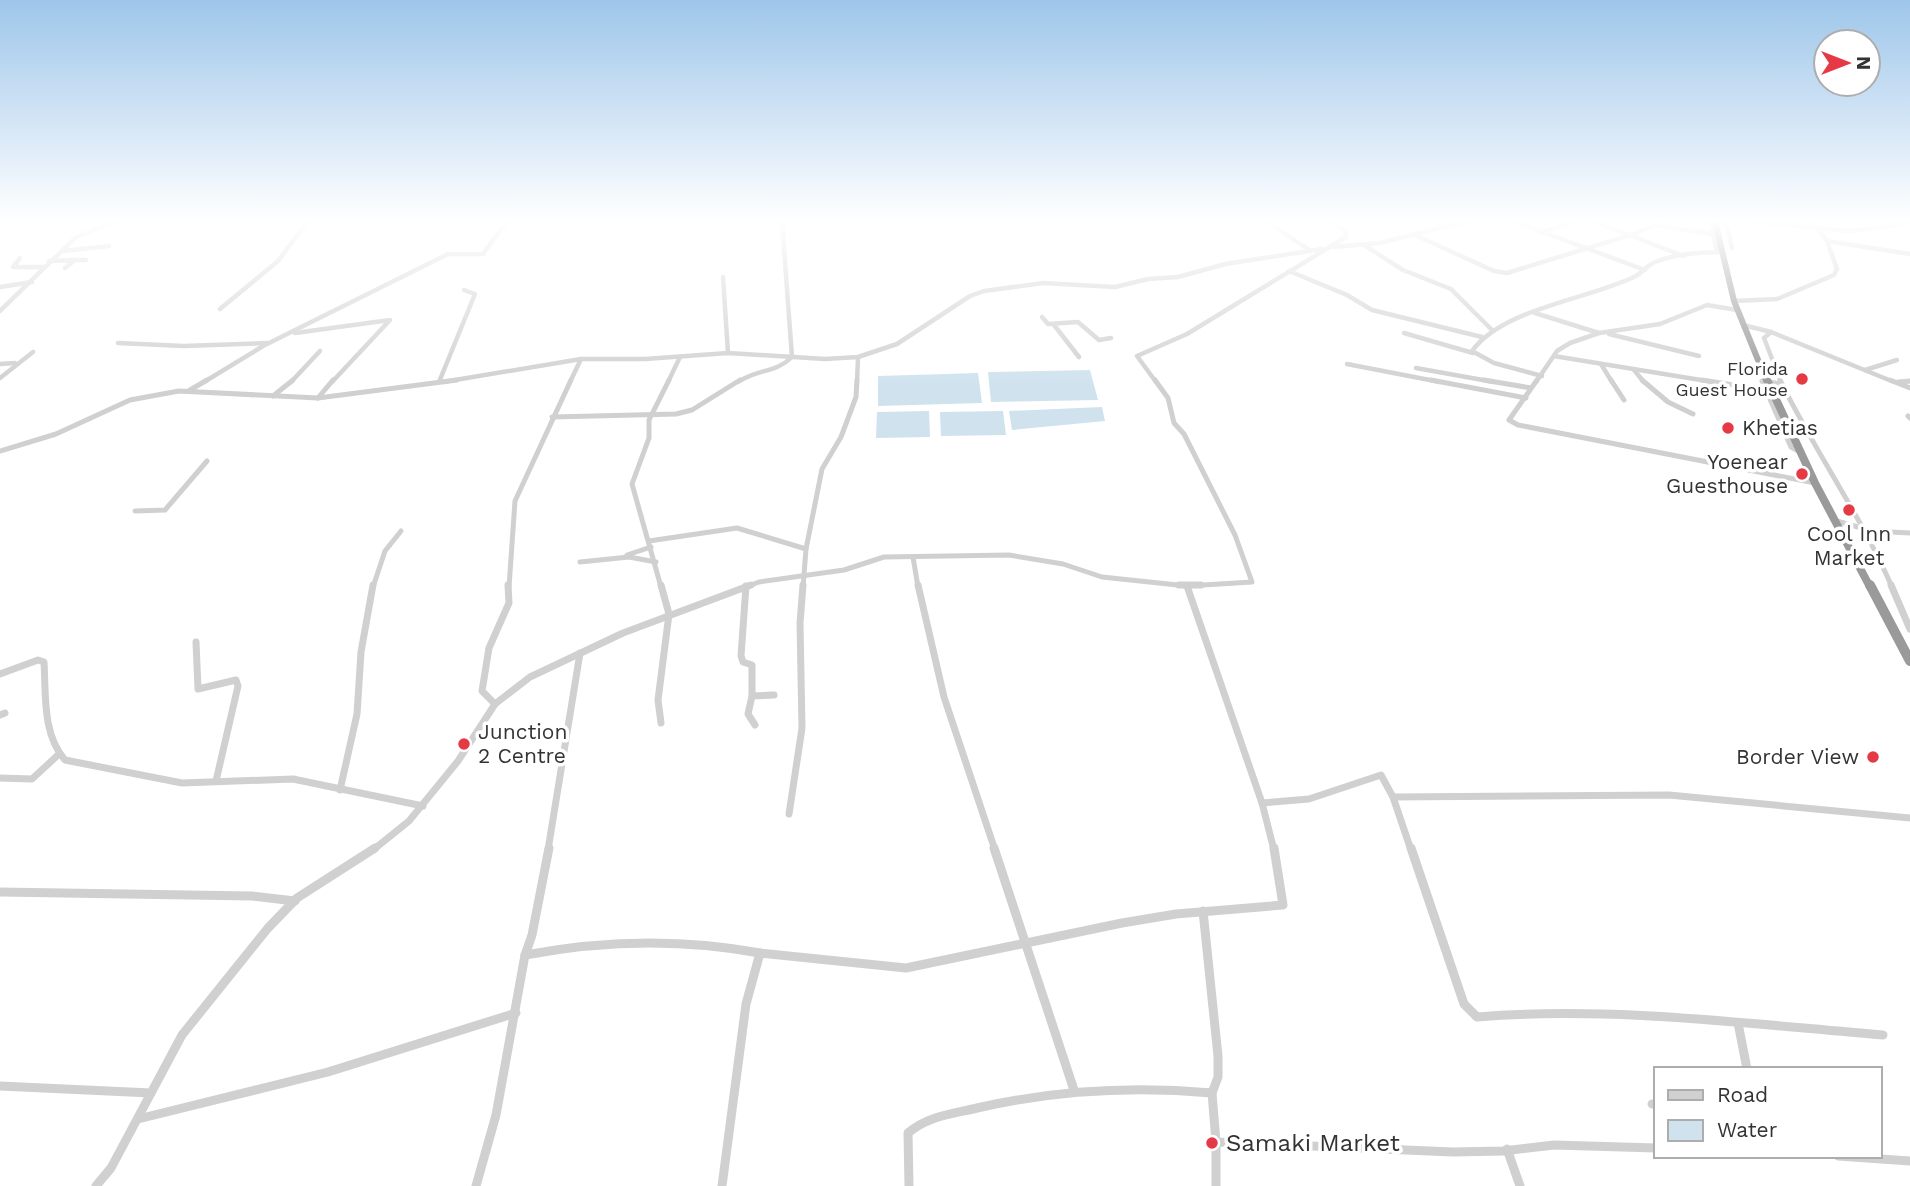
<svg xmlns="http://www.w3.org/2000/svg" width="1910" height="1186" font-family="'Work Sans',sans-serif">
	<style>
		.water { fill: #cfe2ee }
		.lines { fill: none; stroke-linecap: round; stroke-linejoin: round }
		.minor-far3 { stroke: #d0d0d0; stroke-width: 4.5 }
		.minor-far2 { stroke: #d0d0d0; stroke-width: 5 }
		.minor-far1 { stroke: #d0d0d0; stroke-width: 7 }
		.minor { stroke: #d0d0d0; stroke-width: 9 }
		.highway-far2 { stroke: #9a9a9a; stroke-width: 6 }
		.highway-far1 { stroke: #9a9a9a; stroke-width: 8 }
		.highway { stroke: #9a9a9a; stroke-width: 10 }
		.poi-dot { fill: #e63946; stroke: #fff; stroke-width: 2.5 }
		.labels { text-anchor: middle; stroke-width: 7; stroke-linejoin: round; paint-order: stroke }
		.far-poi-label { font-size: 18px; fill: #333; stroke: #fff; text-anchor: end }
		.poi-label { font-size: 21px; fill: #333; stroke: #fff; text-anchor: start }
		.near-poi-label { font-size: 24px; fill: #333; stroke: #fff; text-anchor: start }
	</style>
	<rect width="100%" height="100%" fill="#fff"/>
	<!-- water -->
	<g class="water">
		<polygon points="1090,370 1098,400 991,402 988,372"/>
		<polygon points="978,373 982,403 878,406 878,376"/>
		<polygon points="1102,407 1105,421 1012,430 1009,411"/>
		<polygon points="929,411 930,437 876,438 877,412"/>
		<polygon points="1003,411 1006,435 941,436 940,412"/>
	</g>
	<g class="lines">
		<!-- minor-far3 -->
		<g class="minor-far3">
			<polyline points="1266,221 1311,251"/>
			<polyline points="1513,221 1645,270"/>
			<polyline points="1592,221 1630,235"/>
			<polyline points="1710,221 1717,251"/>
			<polyline points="1726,221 1732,248"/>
			<polyline points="1749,221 1850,231 1910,223"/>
			<polyline points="1540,232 1578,221"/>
			<polyline points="1415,235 1494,271 1507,273 1630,235"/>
			<polyline points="1827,241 1910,254"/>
			<polyline points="1364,245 1403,270 1451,289 1493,331"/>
			<polyline points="1333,247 1379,243 1469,221"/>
			<polyline points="62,251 109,246"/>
			<polyline points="1683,256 1630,235 1656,225 1718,235"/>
			<polyline points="20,258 13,267 43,267"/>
			<polyline points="75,260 86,260"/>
			<polyline points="49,261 75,260 65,268"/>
			<polyline points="1289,271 1347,295 1372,310 1482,337"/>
			<polyline points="723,277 728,353"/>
			<polyline points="0,287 32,282"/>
			<polyline points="1734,301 1777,299 1834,275 1837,269 1827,241 1812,221"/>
			<polyline points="220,309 278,261 308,221"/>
			<polyline points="0,311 76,237 118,221"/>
			<polyline points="1535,313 1599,333"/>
			<polyline points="1042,317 1048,324 1078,322 1099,340 1111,338"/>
			<polyline points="1054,325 1079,357"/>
			<polyline points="1743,325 1771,332 1894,382"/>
			<polyline points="1771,332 1764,338 1781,382"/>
			<polyline points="295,333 390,320 332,382"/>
			<polyline points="1404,333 1473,353"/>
			<polyline points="1609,334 1699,356"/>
			<polyline points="118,343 184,346 267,343"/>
			<polyline points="1554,356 1713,382"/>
			<polyline points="0,364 15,363"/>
			<polyline points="1347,364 1440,382"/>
			<polyline points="1601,364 1612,382"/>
			<polyline points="1416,368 1494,382"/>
			<polyline points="1634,370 1644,382"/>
			<polyline points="1865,370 1897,360"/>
			<path d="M1542 376 1494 363 1472 351C1503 308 1590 299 1636 276 1642 272 1647 266 1653 263 1673 254 1700 252 1722 252"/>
			<polyline points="0,378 33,352"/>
			<polyline points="204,382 263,346 448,254 483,254 507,221"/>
			<polyline points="291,382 320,351"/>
			<polyline points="439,382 475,294 464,290"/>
			<polyline points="443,382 581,359 645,359 728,353 825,359 858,357 897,344 970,296 984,291 1043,283 1115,287 1148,279 1178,277 1225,264 1322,249"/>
			<polyline points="570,382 581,359"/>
			<polyline points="668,382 680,357"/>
			<path d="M738 382C757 369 776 373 792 357L782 221"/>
			<polyline points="857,382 858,357"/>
			<polyline points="1156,382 1137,356 1187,334 1346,237 1345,231 1331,221"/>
			<polyline points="1536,382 1557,351 1570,343 1599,333 1660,324 1707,305 1737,310"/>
			<polyline points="1762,382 1766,382"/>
			<polyline points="1902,382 1910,381"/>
		</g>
		<!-- minor-far2 -->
		<g class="minor-far2">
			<polyline points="1431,380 1526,398"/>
			<polyline points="1484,380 1531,388"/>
			<polyline points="1537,380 1509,420 1518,425 1815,483"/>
			<polyline points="1611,380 1624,400"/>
			<polyline points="1642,380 1668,402 1693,414"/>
			<polyline points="1702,380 1765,390"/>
			<polyline points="1780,380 1782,384"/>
			<polyline points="1890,380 1910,388"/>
			<polyline points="1898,382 1910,381"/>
			<polyline points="190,390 207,380"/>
			<polyline points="273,396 293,380"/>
			<polyline points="318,398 333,380"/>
			<polyline points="1908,416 1910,418"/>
			<polyline points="552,417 676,414 692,410 740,380"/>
			<polyline points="0,451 56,434 130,400 179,391 318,398 457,380"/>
			<path d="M1800 452 1791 447 1762 381 1782 384C1816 453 1861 516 1892 587"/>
			<polyline points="135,511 165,510 207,461"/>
			<polyline points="1837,521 1872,531 1910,533"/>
			<polyline points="649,541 737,528 806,549"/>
			<polyline points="627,555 651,547"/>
			<polyline points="913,557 918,587"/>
			<polyline points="580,562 629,557 656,562"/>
			<polyline points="373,587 385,551 401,531"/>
			<polyline points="509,587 515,501 571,380"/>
			<polyline points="661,587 632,484 649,438 649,420 669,380"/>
			<polyline points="746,587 759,582 844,570 884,557 1009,555 1063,564 1102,577 1187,586 1252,582 1235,535 1184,434 1174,423 1168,398 1155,380"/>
			<polyline points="803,587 806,549 822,469 841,437 856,397 857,380"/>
		</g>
		<!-- minor-far1 -->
		<g class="minor-far1">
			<polyline points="661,585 669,614 658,700 661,723"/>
			<polyline points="918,585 944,697 995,850"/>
			<polyline points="1179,585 1201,585"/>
			<polyline points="1891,585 1910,629"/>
			<polyline points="746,586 741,656 743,662 752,665 752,696 774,695"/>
			<polyline points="1187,586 1262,803 1274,850"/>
			<polyline points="196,642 198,689 236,680 238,686 216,781"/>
			<path d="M0 674 38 660 44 662C46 694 42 734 65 760L182 783 293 779 423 806"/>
			<polyline points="752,696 748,714 755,725"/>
			<polyline points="495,704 482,691 489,648 509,603 508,585"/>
			<polyline points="0,715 5,713"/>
			<polyline points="0,778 32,779 58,755"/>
			<polyline points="340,790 357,714 361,652 373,585"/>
			<polyline points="1393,797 1669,795 1910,818"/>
			<polyline points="1262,803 1309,799 1381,775 1393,797 1411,850"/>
			<polyline points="789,814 802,728 800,623 803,585"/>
			<polyline points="373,850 409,821 458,761 495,704 530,677 623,633 751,585"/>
			<polyline points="548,850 580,653"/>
		</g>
		<!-- minor -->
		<g class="minor">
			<polyline points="994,848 1074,1090"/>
			<path d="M1411 848 1464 1004 1477 1017C1611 1006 1749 1024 1883 1035"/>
			<polyline points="0,892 252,896 295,901"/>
			<path d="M525 955C604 940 680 938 760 953"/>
			<polyline points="1738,1023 1747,1069"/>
			<polyline points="0,1086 151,1093"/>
			<polyline points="1212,1093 1216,1142"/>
			<polyline points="1652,1104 1656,1105"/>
			<polyline points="138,1119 328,1072 516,1013"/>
			<polyline points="1507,1149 1520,1186"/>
			<polyline points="1838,1156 1910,1161"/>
			<polyline points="96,1186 111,1168 182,1035 268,928 297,898 375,848"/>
			<polyline points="476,1186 496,1115 525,955 532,935 549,848"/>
			<polyline points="722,1186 746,1004 760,953 906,968 1122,923 1176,914 1283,905 1274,848"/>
			<path d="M909 1186 908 1133C928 1116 952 1114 977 1108 1056 1090 1132 1086 1212 1093L1218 1077V1056L1203 911"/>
			<polyline points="1216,1186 1216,1142 1453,1152 1503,1151 1554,1145 1656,1148"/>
		</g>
		<!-- highway-far2 -->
		<polyline class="highway-far2" points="1715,221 1734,301 1767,382"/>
		<!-- highway-far1 -->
		<polyline class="highway-far1" points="1767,380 1815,483 1870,587"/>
		<!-- highway -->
		<polyline class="highway" points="1870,585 1910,661"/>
	</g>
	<!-- sky -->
	<linearGradient id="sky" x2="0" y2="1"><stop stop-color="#9ec6ea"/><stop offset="0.57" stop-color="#fff"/><stop offset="1" stop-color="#fff" stop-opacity="0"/></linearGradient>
	<rect width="1910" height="387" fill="url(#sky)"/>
	<!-- markers -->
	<g class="poi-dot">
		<circle cx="1802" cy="379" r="7"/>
		<circle cx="1728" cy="428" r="7"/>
		<circle cx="1802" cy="474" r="7"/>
		<circle cx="1849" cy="510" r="7"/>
		<circle cx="464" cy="744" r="7"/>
		<circle cx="1873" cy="757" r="7"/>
		<circle cx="1212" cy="1143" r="7"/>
	</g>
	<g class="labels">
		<!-- far-poi labels -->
		<g class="far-poi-label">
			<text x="1788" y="375">Florida<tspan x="1788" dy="21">Guest House</tspan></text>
		</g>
		<!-- poi labels -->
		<g class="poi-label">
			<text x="1742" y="435">Khetias</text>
			<text x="1788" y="469" text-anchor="end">Yoenear<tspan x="1788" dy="24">Guesthouse</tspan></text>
			<text x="1849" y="541" text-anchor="middle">Cool Inn<tspan x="1849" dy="24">Market</tspan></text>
			<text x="478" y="739">Junction<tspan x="478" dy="24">2 Centre</tspan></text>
			<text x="1859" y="764" text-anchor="end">Border View</text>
		</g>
		<!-- near-poi labels -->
		<g class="near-poi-label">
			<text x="1226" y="1151">Samaki Market</text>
		</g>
	</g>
	<!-- legend -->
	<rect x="1654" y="1067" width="228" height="91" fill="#ffffff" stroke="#adadad" stroke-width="2"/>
	<rect x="1668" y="1090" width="35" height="10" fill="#d0d0d0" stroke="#adadad" stroke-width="2"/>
	<text x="1717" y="1102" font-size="21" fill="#333333">Road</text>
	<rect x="1668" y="1120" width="35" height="21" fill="#cfe2ee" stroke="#adadad" stroke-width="2"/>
	<text x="1717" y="1137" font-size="21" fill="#333333">Water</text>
	<!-- north arrow -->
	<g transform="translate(1847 63) rotate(90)"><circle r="33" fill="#ffffff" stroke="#adadad" stroke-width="2"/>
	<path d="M0-5L12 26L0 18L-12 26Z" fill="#e63946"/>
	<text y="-10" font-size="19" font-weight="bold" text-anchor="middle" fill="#333333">N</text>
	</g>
</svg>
